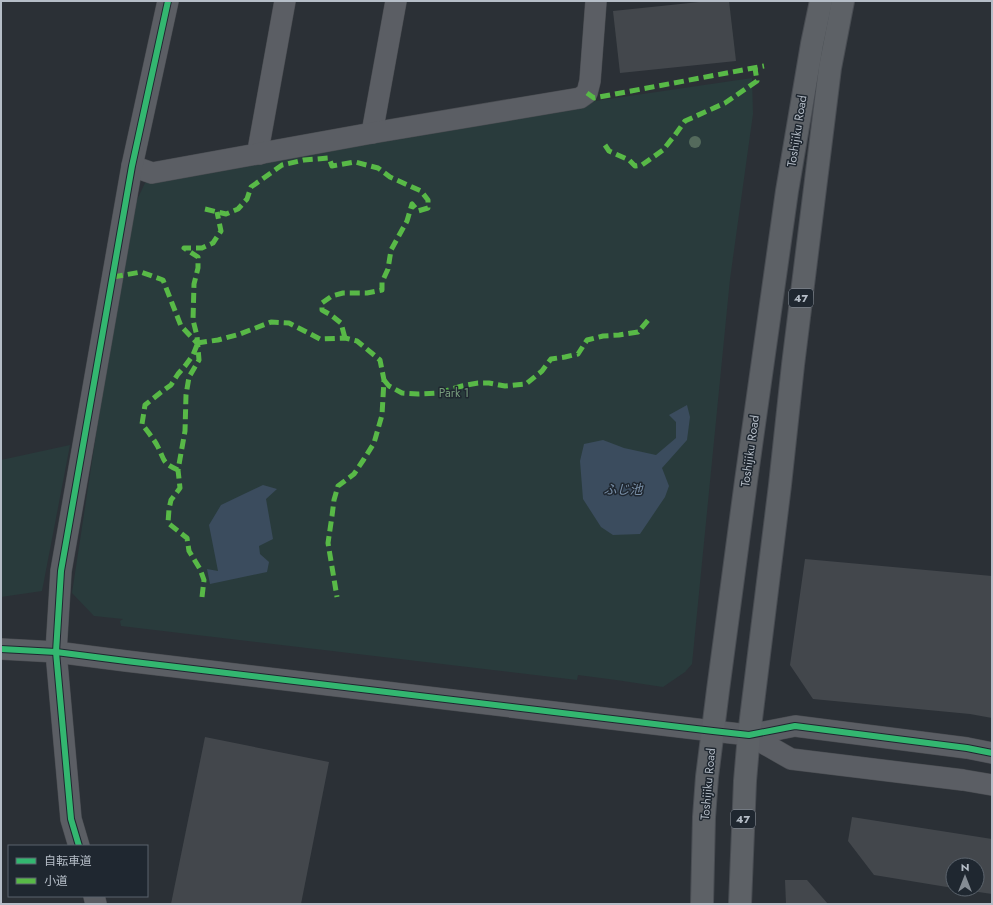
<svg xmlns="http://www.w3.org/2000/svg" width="993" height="905" font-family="Jost,'Noto Sans JP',sans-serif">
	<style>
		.green { fill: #293b3c }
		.water { fill: #3b4c5e }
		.building { fill: #43474c }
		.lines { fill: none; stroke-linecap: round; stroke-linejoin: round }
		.minor-casing { stroke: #494c51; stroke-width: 22 }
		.major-casing { stroke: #494d53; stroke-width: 24 }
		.minor { stroke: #5b5e64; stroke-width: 21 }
		.major { stroke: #5d6166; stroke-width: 22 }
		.quiet { stroke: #58b947; stroke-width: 5; stroke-dasharray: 10 5; stroke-linecap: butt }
		.cycleway-casing { stroke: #1f2730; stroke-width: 8 }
		.cycleway { stroke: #33b770; stroke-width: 6 }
		.tree { fill: #546a5c }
		.labels { text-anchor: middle; stroke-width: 3; stroke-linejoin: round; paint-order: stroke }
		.shield { fill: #1f2730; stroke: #88909a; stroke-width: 1 }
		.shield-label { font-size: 11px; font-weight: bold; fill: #b5bdc7 }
		.street-label { font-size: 12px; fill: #b5bdc7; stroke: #1f2730 }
		.park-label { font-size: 12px; fill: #769a7c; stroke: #1f2730 }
		.water-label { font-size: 13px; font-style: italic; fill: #798fa7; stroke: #1f2730 }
	</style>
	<rect width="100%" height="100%" fill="#2b3036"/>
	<!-- green -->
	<g class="green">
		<polygon points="752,78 753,114 730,279 692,664 685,672 663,687 616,680 578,675 577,680 121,626 120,621 123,619 94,616 72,593 103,389 135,204 145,183 473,119"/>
		<polygon points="70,445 42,591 1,597 1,460"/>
	</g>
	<!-- water -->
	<g class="water">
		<polygon points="687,405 690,417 687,440 662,468 669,486 665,497 640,534 613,535 601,527 583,499 580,461 584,444 603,440 624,448 656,455 676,438 676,422 669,415"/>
		<polygon points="263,485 277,489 266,499 273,539 259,546 260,554 269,562 267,572 210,584 207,569 218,571 209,525 221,505"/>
	</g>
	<!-- building -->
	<g class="building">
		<polygon points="709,1 729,1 736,61 620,73 613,11"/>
		<polygon points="805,559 992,576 992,718 970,714 813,699 790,665"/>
		<polygon points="205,737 329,762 301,904 171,904"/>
		<polygon points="852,817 992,839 992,894 965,890 965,889 977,889 977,865 953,865 953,888 874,875 848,841"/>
		<polygon points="785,880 807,880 828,904 786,904"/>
	</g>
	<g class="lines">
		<defs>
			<g id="minor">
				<polyline points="372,133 396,1"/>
				<polyline points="260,154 259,145 285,1"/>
				<polyline points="132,166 152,173 372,133 580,98 587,93 590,81 596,1"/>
				<polyline points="1,649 56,652 126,661 713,731 749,735 795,726 967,748 992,753"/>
				<polyline points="749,735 791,759 963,780 992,785"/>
				<polyline points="79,846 71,819 56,652 61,571 132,166 168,1"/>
				<polyline points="94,896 96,904"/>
			</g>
			<g id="major">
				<polyline points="702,904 704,817 707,777 718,690 746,481 787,191 812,44 821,1"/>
				<polyline points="740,904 745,781 749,735 780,485 793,365 830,68 843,1"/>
			</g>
		</defs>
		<!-- minor casing -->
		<use href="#minor" class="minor-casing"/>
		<!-- major casing -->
		<use href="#major" class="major-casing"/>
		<!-- minor -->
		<use href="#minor" class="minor"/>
		<!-- major -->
		<use href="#major" class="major"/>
		<!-- quiet -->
		<g class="quiet">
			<polyline points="587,93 594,98 764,66"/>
			<polyline points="605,145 609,151 629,160 635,166 642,165 663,150 675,135 685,121 725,103 757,81 755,68"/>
			<polyline points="205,209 226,214 238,209 247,199 251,187 282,165 304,160 329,158 332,166 355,162 378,168 390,177 421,191 428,200 428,208 418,211 412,204 407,221 391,250 388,269 382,282 382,290 367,293 343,293 332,296 322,303 322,310 331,315 341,323 345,338"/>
			<polyline points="113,277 141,272 163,280 181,326 197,343"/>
			<polyline points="197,343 218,340 240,334 271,322 289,323 320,339 345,338 357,341 380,360 384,380 382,415 374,443 364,459 354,474 338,486 334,500 332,516 328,543 337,597"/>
			<polyline points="384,380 389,386 402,393 418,394 438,393 462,386 478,383 489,383 505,386 526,384 542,371 551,359 565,357 578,354 587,340 603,336 619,335 638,332 650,318"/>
			<path d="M178 470C162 463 165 461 158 447 154 439 147 431 142 424L145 405 160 393 171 385 178 374 185 366 193 355 197 345"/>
			<polyline points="202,597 204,580 200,569 189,551 187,538 168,523 169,509 171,500 180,488 178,470 185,431 186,395 189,377 199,360 197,336 193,320 194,284 198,268 198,257 184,248 202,248 213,243 221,231 217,212"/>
		</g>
		<defs>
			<g id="cycleway">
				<polyline points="1,649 56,652 126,661 713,731 749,735 795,726 967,748 992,753"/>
				<polyline points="79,846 71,819 56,652 61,571 132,166 168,1"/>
			</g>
		</defs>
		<!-- cycleway casing -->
		<use href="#cycleway" class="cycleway-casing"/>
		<!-- cycleway -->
		<use href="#cycleway" class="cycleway"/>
	</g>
	<!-- trees -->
	<circle class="tree" cx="695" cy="142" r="6"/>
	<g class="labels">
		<!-- shield labels -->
		<g class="shield">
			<rect x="789" y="289" width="24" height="18" rx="3"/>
			<rect x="731" y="810" width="24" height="18" rx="3"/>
		</g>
		<g class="shield-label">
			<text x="801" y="302">47</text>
			<text x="743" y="823">47</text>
		</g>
		<!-- street labels -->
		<g class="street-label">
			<text transform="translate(797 131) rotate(-81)" y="4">Toshijiku Road</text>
			<text transform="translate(750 451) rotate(-82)" y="4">Toshijiku Road</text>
			<text transform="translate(708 784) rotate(-85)" y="4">Toshijiku Road</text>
		</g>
		<!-- park labels -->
		<g class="park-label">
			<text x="454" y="397">Park 1</text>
		</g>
		<!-- water labels -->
		<g class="water-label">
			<text x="623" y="494">ふじ池</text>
		</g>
	</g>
	<!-- border -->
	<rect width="993" height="905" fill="none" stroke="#b5bdc7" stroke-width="4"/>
	<!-- legend -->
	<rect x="8" y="845" width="140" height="52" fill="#1f2730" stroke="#5b636c"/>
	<rect x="16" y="858" width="20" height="6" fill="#33b770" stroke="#5b636c"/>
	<text x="44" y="865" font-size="12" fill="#b5bdc7">自転車道</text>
	<rect x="16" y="878" width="20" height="6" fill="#58b947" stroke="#5b636c"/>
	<text x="44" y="885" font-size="12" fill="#b5bdc7">小道</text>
	<!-- north arrow -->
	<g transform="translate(965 877)"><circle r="19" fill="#1f2730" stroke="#5b636c"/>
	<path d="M0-3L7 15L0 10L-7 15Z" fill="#858c94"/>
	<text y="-6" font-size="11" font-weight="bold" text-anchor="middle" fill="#b5bdc7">N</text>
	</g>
</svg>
